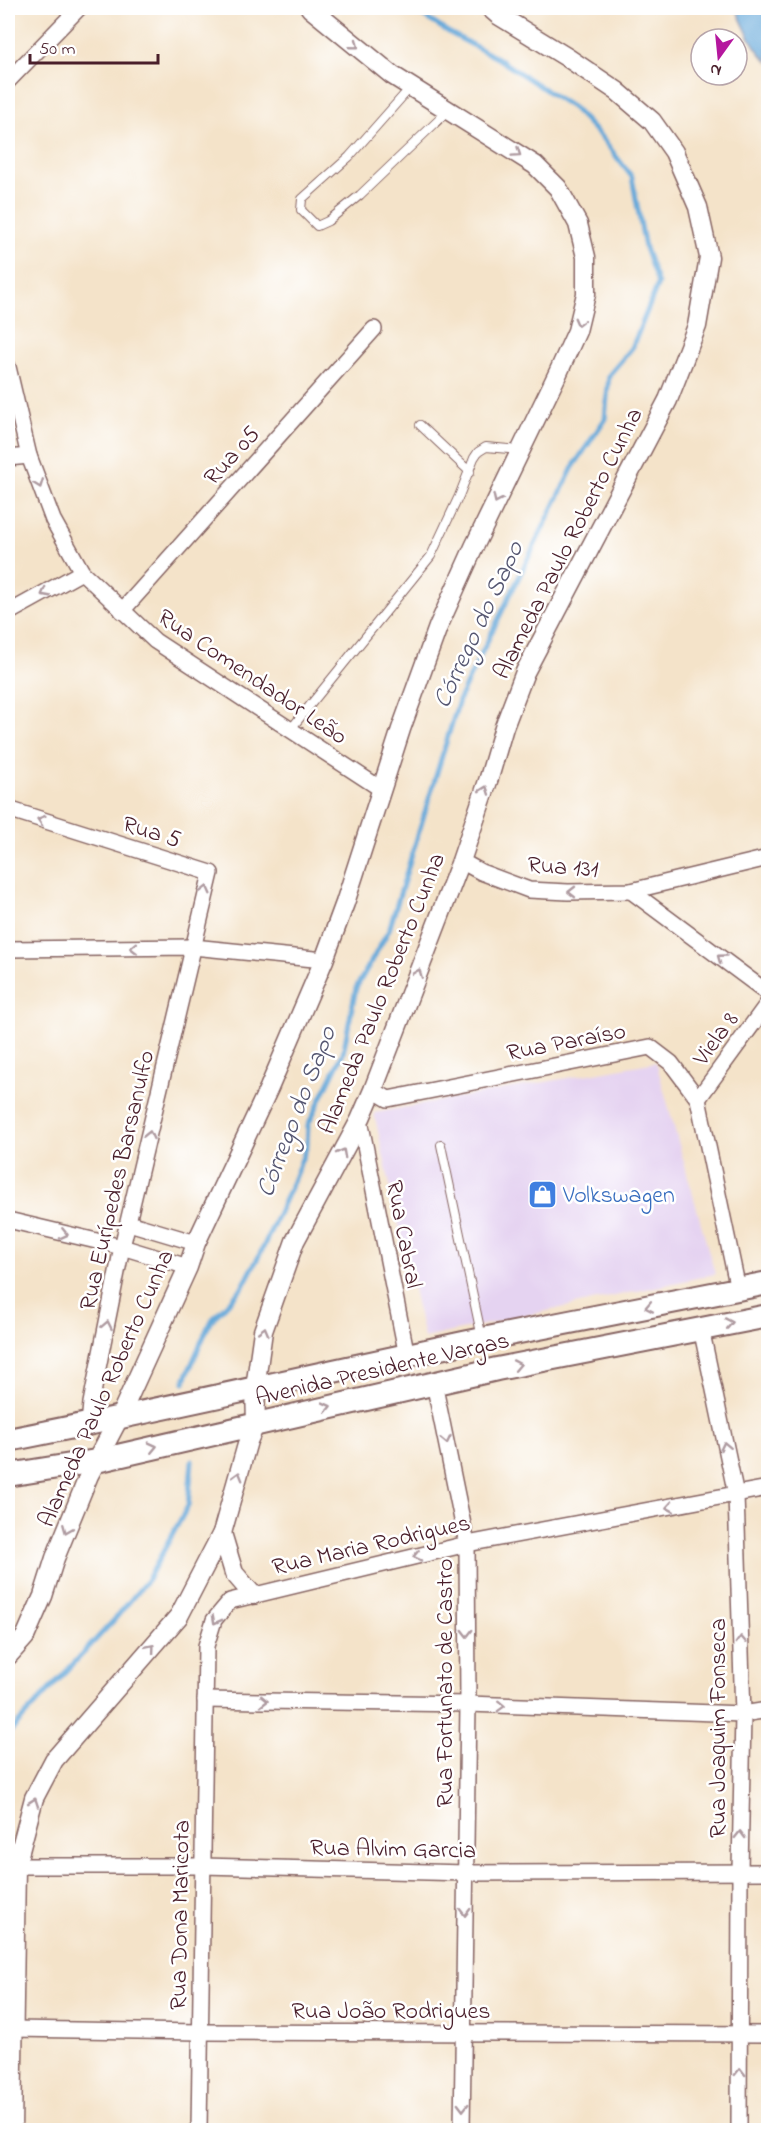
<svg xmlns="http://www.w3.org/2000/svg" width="776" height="2138" font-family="'Indie Flower',sans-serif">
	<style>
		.built { fill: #e5d3f1 }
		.water { fill: #65a8d9; stroke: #586482; stroke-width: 1.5 }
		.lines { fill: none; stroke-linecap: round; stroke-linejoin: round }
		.stream { stroke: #65a8d9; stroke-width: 5 }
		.service-casing { stroke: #866462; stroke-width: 10 }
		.minor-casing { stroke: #866462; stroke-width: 18 }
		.tertiary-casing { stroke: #866462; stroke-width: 21 }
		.primary-casing { stroke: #866462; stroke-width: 26 }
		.service { stroke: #fff; stroke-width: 8 }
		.minor { stroke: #fff; stroke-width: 15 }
		.tertiary { stroke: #fff; stroke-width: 18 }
		.primary { stroke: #fff; stroke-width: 22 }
		.oneway { stroke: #ae9aa0 }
		.labels { text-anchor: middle; stroke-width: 5; stroke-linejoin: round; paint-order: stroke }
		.street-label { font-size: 24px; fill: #4a1f2b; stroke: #fff }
		.shop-label { font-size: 24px; fill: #366cbe; stroke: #fff; text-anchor: start }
		.water-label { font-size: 26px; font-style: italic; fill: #555671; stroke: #fff }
	</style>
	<rect width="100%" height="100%" fill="#fff"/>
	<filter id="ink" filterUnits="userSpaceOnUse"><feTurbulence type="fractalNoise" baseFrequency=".0167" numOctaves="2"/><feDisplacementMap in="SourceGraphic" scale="12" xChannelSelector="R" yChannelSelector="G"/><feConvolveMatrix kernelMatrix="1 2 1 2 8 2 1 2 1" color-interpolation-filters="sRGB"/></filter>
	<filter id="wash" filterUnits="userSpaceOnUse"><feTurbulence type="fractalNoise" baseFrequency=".008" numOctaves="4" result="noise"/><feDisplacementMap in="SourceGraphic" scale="24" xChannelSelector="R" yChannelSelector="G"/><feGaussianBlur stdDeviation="1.35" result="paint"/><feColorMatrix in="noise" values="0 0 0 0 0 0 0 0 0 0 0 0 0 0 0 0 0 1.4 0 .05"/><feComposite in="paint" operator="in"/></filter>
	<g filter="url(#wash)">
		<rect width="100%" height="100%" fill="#f4e3c9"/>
		<!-- built -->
		<polygon class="built" points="656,1062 715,1274 424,1338 374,1113"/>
		<!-- water -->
		<path class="water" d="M736 8H768V62C753 48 744 27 736 8Z"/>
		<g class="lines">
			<!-- stream -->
			<g class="stream">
				<polyline points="184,1382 210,1322 242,1288 262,1250 293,1181 307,1146 308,1125 343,1053 356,988 389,930 460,697 573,467 605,419 609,375 632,348 658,284 645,248 632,177 602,138 573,108 497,58 450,33 410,8"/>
				<polyline points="8,1734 115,1619 148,1579 188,1506 192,1461"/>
			</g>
		</g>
	</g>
	<g filter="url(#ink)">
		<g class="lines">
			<defs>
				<g id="service">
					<polyline points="410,88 349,157 302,199 301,210 317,226 328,221 360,195 448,111"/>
					<polyline points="420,425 470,472"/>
					<polyline points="290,730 431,556 459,496 474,458 478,452 486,447 519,450"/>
					<polyline points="441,1145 482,1338"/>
				</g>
				<g id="minor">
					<polyline points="8,81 79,8"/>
					<polyline points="8,367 29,456 53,520 82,572 155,641 381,789"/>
					<polyline points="8,458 29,456"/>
					<polyline points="122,611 374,329"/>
					<polyline points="8,613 82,572"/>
					<polyline points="8,809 211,873 122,1247 91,1403 89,1425"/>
					<polyline points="461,861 481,872 529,890 568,892 631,891 768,858"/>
					<polyline points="631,891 768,993"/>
					<polyline points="8,949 193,947 324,960"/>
					<polyline points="373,1090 388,1099 650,1047 671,1063 698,1099 738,1289"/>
					<polyline points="698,1099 768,1003"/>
					<polyline points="360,1120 407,1356"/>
					<polyline points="8,1220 122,1247 188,1267"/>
					<polyline points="129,1223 196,1243"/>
					<polyline points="701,1328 736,1495 743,1714 740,1871 739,2130"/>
					<polyline points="434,1383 467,1544 468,1704 462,2130"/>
					<polyline points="205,1700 468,1704 743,1714 768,1710"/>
					<polyline points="16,1866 202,1866 466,1873 768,1872"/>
					<polyline points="13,2029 200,2032 768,2034"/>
					<polyline points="199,2130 206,1646 214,1620 230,1601 467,1544 768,1488"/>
				</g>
				<g id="tertiary">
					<polyline points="222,1533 234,1573 253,1595"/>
					<polyline points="8,1656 25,1637 43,1596 55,1558 89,1475 120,1416 188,1267 196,1243 269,1088 324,960 345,903 401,729 438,627 474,547 558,373 577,331 586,294 586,257 578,224 558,188 535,165 392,75 310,8"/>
					<polyline points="12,2130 16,1866 34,1798 54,1760 179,1616 222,1533 248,1441 256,1423 255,1388 263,1331 295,1241 360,1120 373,1090 461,861 489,778 504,727 525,672 668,400 697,326 709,257 698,207 674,152 652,121 617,91 568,58 498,15 490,8"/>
				</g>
				<g id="primary">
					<path d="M8 1440C167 1409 324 1372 483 1339 578 1320 674 1302 768 1283"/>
					<polyline points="8,1475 96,1461 497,1369 768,1316"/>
				</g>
			</defs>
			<!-- service casing -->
			<use href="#service" class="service-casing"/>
			<!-- minor casing -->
			<use href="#minor" class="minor-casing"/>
			<!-- tertiary casing -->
			<use href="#tertiary" class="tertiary-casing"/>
			<!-- primary casing -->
			<use href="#primary" class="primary-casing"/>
			<!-- service -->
			<use href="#service" class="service"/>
			<!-- minor -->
			<use href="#minor" class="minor"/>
			<!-- tertiary -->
			<use href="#tertiary" class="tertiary"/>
			<!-- primary -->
			<use href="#primary" class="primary"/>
		</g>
		<!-- one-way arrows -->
		<defs><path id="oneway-chevron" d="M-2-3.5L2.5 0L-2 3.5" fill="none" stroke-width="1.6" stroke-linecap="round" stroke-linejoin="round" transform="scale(1.5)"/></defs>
		<g class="oneway">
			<use href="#oneway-chevron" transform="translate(355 45) rotate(39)"/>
			<use href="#oneway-chevron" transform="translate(517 153) rotate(34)"/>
			<use href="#oneway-chevron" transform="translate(579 322) rotate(104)"/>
			<use href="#oneway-chevron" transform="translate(39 484) rotate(69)"/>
			<use href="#oneway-chevron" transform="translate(497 499) rotate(115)"/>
			<use href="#oneway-chevron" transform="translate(45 593) rotate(152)"/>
			<use href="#oneway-chevron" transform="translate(485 790) rotate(-71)"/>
			<use href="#oneway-chevron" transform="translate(41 820) rotate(-163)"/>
			<use href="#oneway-chevron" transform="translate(206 890) rotate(-76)"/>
			<use href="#oneway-chevron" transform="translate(572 892) rotate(-180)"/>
			<use href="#oneway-chevron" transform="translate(134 948) rotate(179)"/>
			<use href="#oneway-chevron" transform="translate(721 958) rotate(-144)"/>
			<use href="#oneway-chevron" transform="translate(418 973) rotate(-69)"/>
			<use href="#oneway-chevron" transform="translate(149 1135) rotate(-77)"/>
			<use href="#oneway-chevron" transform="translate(342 1153) rotate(-62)"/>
			<use href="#oneway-chevron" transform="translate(64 1234) rotate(13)"/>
			<use href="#oneway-chevron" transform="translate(649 1307) rotate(169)"/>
			<use href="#oneway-chevron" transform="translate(729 1323) rotate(-11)"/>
			<use href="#oneway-chevron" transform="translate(107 1325) rotate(-79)"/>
			<use href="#oneway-chevron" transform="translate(264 1331) rotate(-75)"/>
			<use href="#oneway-chevron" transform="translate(517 1365) rotate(-11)"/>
			<use href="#oneway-chevron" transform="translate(327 1407) rotate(-13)"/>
			<use href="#oneway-chevron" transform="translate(446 1440) rotate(78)"/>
			<use href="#oneway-chevron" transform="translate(725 1446) rotate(-102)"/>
			<use href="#oneway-chevron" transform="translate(153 1447) rotate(-13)"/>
			<use href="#oneway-chevron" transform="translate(238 1476) rotate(-74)"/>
			<use href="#oneway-chevron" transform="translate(670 1507) rotate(170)"/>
			<use href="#oneway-chevron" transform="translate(67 1529) rotate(112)"/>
			<use href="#oneway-chevron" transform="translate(417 1556) rotate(167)"/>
			<use href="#oneway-chevron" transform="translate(216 1620) rotate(118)"/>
			<use href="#oneway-chevron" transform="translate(467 1633) rotate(90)"/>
			<use href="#oneway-chevron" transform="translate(741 1640) rotate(-92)"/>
			<use href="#oneway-chevron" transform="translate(151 1648) rotate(-50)"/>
			<use href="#oneway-chevron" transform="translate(264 1701) rotate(1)"/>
			<use href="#oneway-chevron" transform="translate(501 1706) rotate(2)"/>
			<use href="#oneway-chevron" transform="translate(34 1802) rotate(-71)"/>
			<use href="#oneway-chevron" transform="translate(740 1835) rotate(-89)"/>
			<use href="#oneway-chevron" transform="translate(465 1912) rotate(90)"/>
			<use href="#oneway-chevron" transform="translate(740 2072) rotate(-89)"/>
			<use href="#oneway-chevron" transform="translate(463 2107) rotate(91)"/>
		</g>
	</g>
	<!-- icons -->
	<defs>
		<symbol id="shop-square" viewBox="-11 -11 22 22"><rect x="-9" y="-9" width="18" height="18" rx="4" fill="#3f7fe0" stroke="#fff"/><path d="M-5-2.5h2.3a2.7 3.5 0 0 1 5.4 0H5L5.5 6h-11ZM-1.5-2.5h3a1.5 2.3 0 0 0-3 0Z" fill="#fff"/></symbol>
	</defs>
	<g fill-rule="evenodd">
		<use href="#shop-square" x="526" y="1178" width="33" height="33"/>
	</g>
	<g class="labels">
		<!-- street labels -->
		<g class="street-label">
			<text transform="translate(231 455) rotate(-48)" y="8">Rua 05</text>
			<text transform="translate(567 543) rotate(-63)" y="8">Alameda Paulo Roberto Cunha</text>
			<text transform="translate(253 676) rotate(34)" y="8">Rua Comendador Leão</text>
			<text transform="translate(152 831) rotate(17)" y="8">Rua 5</text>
			<text transform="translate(563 866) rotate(4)" y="8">Rua 131</text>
			<text transform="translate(381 993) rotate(-68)" y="8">Alameda Paulo Roberto Cunha</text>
			<text transform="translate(715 1038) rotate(-54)" y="8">Viela 8</text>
			<text transform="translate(566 1041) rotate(-11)" y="8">Rua Paraíso</text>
			<text transform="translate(116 1180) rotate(-77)" y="8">Rua Eurípedes Barsanulfo</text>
			<text transform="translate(405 1234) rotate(79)" y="8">Rua Cabral</text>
			<text transform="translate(382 1368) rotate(-13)" y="8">Avenida Presidente Vargas</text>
			<text transform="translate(105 1388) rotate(-66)" y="8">Alameda Paulo Roberto Cunha</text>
			<text transform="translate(371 1544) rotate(-13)" y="8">Rua Maria Rodrigues</text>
			<text transform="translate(444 1683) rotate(-90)" y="8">Rua Fortunato de Castro</text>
			<text transform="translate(717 1728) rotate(-90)" y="8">Rua Joaquim Fonseca</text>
			<text transform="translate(393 1848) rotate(1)" y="8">Rua Alvim Garcia</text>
			<text transform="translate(179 1915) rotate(-89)" y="8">Rua Dona Maricota</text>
			<text x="391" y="2018">Rua João Rodrigues</text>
		</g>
		<!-- shop labels -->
		<g class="shop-label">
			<text x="563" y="1202">Volkswagen</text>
		</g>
		<!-- water labels -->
		<g class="water-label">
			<text transform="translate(477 624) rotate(-65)" y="9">Córrego do Sapo</text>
			<text transform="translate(295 1111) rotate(-69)" y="9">Córrego do Sapo</text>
		</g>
	</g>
	<!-- margin -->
	<rect width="776" height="2138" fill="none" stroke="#fff" stroke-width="30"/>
	<!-- north arrow -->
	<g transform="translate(719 57) rotate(195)"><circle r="28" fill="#ffffff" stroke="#b7a5aa" stroke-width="1.5"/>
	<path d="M0-4.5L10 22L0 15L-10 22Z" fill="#b5179e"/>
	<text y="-9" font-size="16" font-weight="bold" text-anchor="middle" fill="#4a1f2b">N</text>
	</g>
	<!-- scale -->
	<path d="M30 54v9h128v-9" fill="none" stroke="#4a1f2b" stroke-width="3"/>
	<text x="39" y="54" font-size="18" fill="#4a1f2b" stroke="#ffffff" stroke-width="4.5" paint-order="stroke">50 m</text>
</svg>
